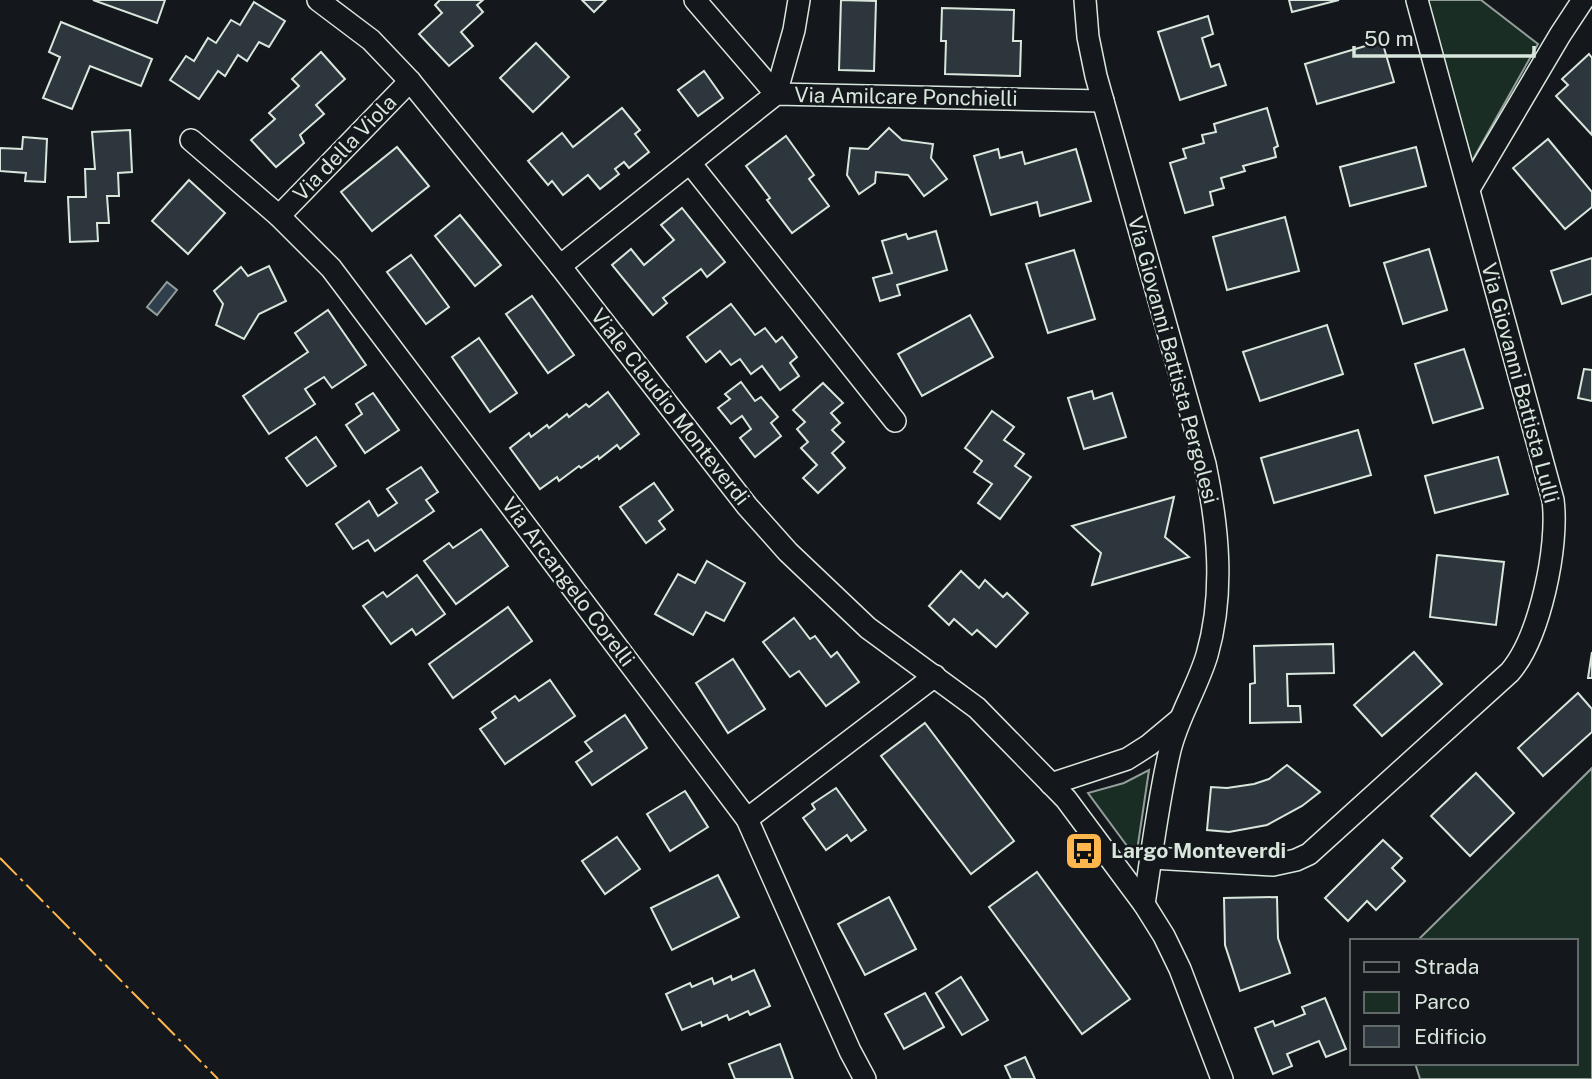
<svg xmlns="http://www.w3.org/2000/svg" width="1592" height="1079" font-family="'Public Sans',sans-serif">
	<style>
		.green { fill: #1a2d24; stroke: #939e99; stroke-width: 2 }
		.water { fill: #2f3f4d; stroke: #939e99; stroke-width: 2 }
		.building { fill: #2c363c; stroke: #d8e6dc; stroke-width: 2 }
		.lines { fill: none; stroke-linecap: round; stroke-linejoin: round }
		.minor-casing { stroke: #d8e6dc; stroke-width: 24 }
		.minor { stroke: #14181c; stroke-width: 21 }
		.power { stroke: #ffb74d; stroke-width: 2; stroke-dasharray: 24 5 3.5 5; stroke-linecap: butt }
		.labels { text-anchor: middle; stroke-width: 5; stroke-linejoin: round; paint-order: stroke }
		.street-label { font-size: 21px; fill: #d8e6dc; stroke: #14181c }
		.poi-label { font-size: 21px; font-weight: bold; fill: #d8e6dc; stroke: #14181c; text-anchor: start }
	</style>
	<rect width="100%" height="100%" fill="#14181c"/>
	<!-- green -->
	<g class="green">
		<polygon points="1426,0 1481,0 1538,44 1472,161"/>
		<polygon points="1592,768 1592,1079 1420,1079 1415,1063 1576,1063 1576,941 1417,941"/>
		<polygon points="1149,770 1136,858 1088,793 1124,783"/>
	</g>
	<!-- water -->
	<polygon class="water" points="167,282 177,290 157,315 147,307"/>
	<!-- building -->
	<g class="building">
		<polygon points="93,0 165,0 157,23"/>
		<polygon points="440,0 483,0 477,5 483,12 461,32 473,46 449,66 419,34 442,13 435,5"/>
		<polygon points="582,0 606,0 594,12"/>
		<polygon points="841,0 876,1 874,71 839,70"/>
		<polygon points="1289,0 1339,0 1292,12"/>
		<polygon points="254,2 285,21 269,47 259,42 247,61 238,55 225,76 218,71 199,99 170,80 186,56 194,61 208,38 216,43 231,20 240,25"/>
		<polygon points="942,8 1014,10 1013,41 1021,41 1020,76 945,74 946,41 941,41"/>
		<polygon points="1208,16 1213,34 1202,38 1211,67 1219,64 1226,85 1180,100 1158,32"/>
		<polygon points="61,22 152,59 141,86 90,66 72,109 43,98 60,57 49,52"/>
		<polygon points="1382,41 1394,82 1317,104 1305,64"/>
		<polygon points="536,43 569,77 533,112 500,78"/>
		<polygon points="321,52 345,79 316,105 324,114 300,135 304,143 276,167 251,140 275,119 269,113 299,86 292,79"/>
		<polygon points="1589,54 1592,58 1592,135 1556,96 1568,85 1562,79"/>
		<polygon points="704,71 723,98 698,116 678,90"/>
		<polygon points="622,108 640,130 635,134 649,152 629,168 624,162 615,169 619,174 600,189 588,175 563,195 552,181 548,185 528,161 562,133 573,147"/>
		<polygon points="1267,108 1278,146 1274,148 1276,157 1243,166 1245,171 1221,178 1224,188 1210,192 1213,205 1185,213 1170,163 1186,158 1183,149 1204,143 1202,135 1216,132 1214,124"/>
		<polygon points="889,128 902,140 933,144 931,158 947,179 924,196 908,175 876,172 875,183 859,194 847,175 850,148 868,149"/>
		<polygon points="130,130 132,172 118,173 119,196 107,196 109,223 97,223 98,241 70,242 68,197 86,197 85,169 95,169 92,132"/>
		<polygon points="786,136 814,175 809,179 829,206 792,233 767,200 770,198 746,166"/>
		<polygon points="23,137 47,139 45,182 25,181 26,173 0,171 0,148 22,149"/>
		<polygon points="1548,139 1592,192 1592,207 1565,229 1513,168"/>
		<polygon points="397,147 429,186 372,231 341,192"/>
		<polygon points="1416,147 1426,186 1350,206 1340,167"/>
		<polygon points="998,149 1000,158 1022,152 1025,164 1076,149 1091,201 1040,216 1037,202 991,215 974,156"/>
		<polygon points="189,180 225,213 188,254 152,221"/>
		<polygon points="682,208 725,262 707,277 701,269 663,298 667,303 653,315 612,265 631,249 644,265 674,240 661,225"/>
		<polygon points="460,215 501,265 475,286 435,236"/>
		<polygon points="1285,217 1299,271 1227,290 1213,237"/>
		<polygon points="936,231 947,270 897,285 900,295 880,301 873,278 892,273 882,241 906,234 908,239"/>
		<polygon points="1429,249 1447,310 1403,324 1384,263"/>
		<polygon points="1074,250 1095,319 1048,333 1026,264"/>
		<polygon points="411,255 449,307 426,324 387,272"/>
		<polygon points="1592,258 1592,294 1562,304 1551,271"/>
		<polygon points="269,266 286,301 259,314 244,339 216,325 223,304 214,291 241,267 248,276"/>
		<polygon points="532,296 574,355 548,373 506,314"/>
		<polygon points="731,304 755,335 765,328 776,342 782,337 797,357 790,363 799,376 780,390 762,366 751,374 740,359 731,365 720,351 706,362 687,337"/>
		<polygon points="328,310 366,365 332,388 324,377 305,389 315,404 269,434 243,396 308,352 295,333"/>
		<polygon points="970,315 993,357 922,396 898,354"/>
		<polygon points="1327,325 1343,374 1260,401 1243,352"/>
		<polygon points="479,338 517,393 490,412 452,357"/>
		<polygon points="1464,349 1483,408 1433,423 1415,364"/>
		<polygon points="1584,369 1592,370 1592,401 1578,398"/>
		<polygon points="741,382 755,401 761,397 778,417 771,423 781,436 755,457 740,438 751,429 742,416 731,424 718,408 730,399 725,394"/>
		<polygon points="823,383 843,403 831,413 840,423 832,430 844,442 832,453 845,468 818,493 803,478 817,465 801,448 808,442 797,429 805,422 793,410"/>
		<polygon points="1092,391 1094,399 1112,393 1126,437 1084,449 1068,398"/>
		<polygon points="608,392 639,434 620,449 617,445 599,459 598,456 581,468 579,466 559,481 557,477 540,489 510,448 529,433 531,437 547,425 549,428 567,414 569,417 586,404 589,407"/>
		<polygon points="373,393 399,430 365,453 346,425 362,414 356,404"/>
		<polygon points="992,411 1014,427 1004,440 1024,454 1015,466 1031,477 1000,519 978,503 992,484 974,472 982,461 965,448"/>
		<polygon points="1358,430 1371,475 1274,503 1261,458"/>
		<polygon points="316,437 336,466 307,486 286,458"/>
		<polygon points="1498,457 1508,494 1435,513 1425,476"/>
		<polygon points="421,467 438,492 426,500 434,511 375,551 368,540 353,549 336,524 369,501 378,516 397,503 387,489"/>
		<polygon points="654,483 673,510 659,521 665,529 646,543 620,507"/>
		<polygon points="1174,497 1165,537 1189,557 1092,585 1101,553 1072,526"/>
		<polygon points="481,529 508,566 456,604 424,561 449,543 453,548"/>
		<polygon points="1437,555 1504,562 1496,625 1430,617"/>
		<polygon points="707,561 745,583 724,621 706,612 693,635 655,614 678,574 695,583"/>
		<polygon points="961,571 979,588 985,580 1003,597 1007,593 1028,613 996,647 977,630 972,635 954,619 949,625 929,606"/>
		<polygon points="417,575 445,614 416,635 412,629 391,644 363,606 383,592 387,597"/>
		<polygon points="508,607 532,641 453,698 429,664"/>
		<polygon points="794,618 810,639 815,636 831,657 837,652 859,682 826,706 799,671 790,677 763,642"/>
		<polygon points="1333,644 1334,673 1287,674 1288,706 1300,706 1301,722 1250,723 1250,684 1255,683 1254,646"/>
		<polygon points="1414,652 1442,684 1382,736 1354,705"/>
		<polygon points="1592,652 1592,678 1588,678"/>
		<polygon points="733,659 765,709 728,733 696,683"/>
		<polygon points="550,680 575,716 505,764 480,729 496,718 492,712 515,696 519,701"/>
		<polygon points="1578,693 1592,709 1592,732 1543,776 1518,748"/>
		<polygon points="625,715 647,748 592,785 576,762 592,751 585,742"/>
		<polygon points="925,723 1014,841 971,874 881,756"/>
		<polygon points="1287,765 1320,792 1302,806 1267,825 1229,832 1207,830 1211,787 1227,788 1254,784 1269,779"/>
		<polygon points="1476,773 1514,813 1470,856 1431,816"/>
		<polygon points="836,788 866,830 851,841 847,835 826,850 803,818 815,809 812,804"/>
		<polygon points="685,791 708,827 670,851 647,814"/>
		<polygon points="617,837 640,869 605,894 582,861"/>
		<polygon points="1383,840 1402,858 1392,868 1405,881 1376,910 1367,901 1348,921 1325,898"/>
		<polygon points="1037,872 1130,999 1082,1034 989,907"/>
		<polygon points="718,875 739,917 672,950 651,908"/>
		<polygon points="889,897 916,949 865,975 838,924"/>
		<polygon points="1277,897 1278,938 1290,973 1240,991 1225,945 1224,898"/>
		<polygon points="754,970 770,1006 750,1015 748,1011 729,1020 727,1015 702,1026 701,1022 682,1030 666,994 690,983 692,987 712,978 714,984 731,976 732,980"/>
		<polygon points="961,977 988,1020 962,1035 936,993"/>
		<polygon points="925,993 944,1027 904,1049 885,1014"/>
		<polygon points="1325,998 1346,1049 1326,1057 1319,1041 1287,1054 1292,1066 1273,1074 1255,1028 1273,1021 1275,1026 1305,1014 1302,1007"/>
		<polygon points="780,1044 793,1079 735,1079 729,1064"/>
		<polygon points="1025,1057 1035,1079 1011,1079 1005,1066"/>
	</g>
	<g class="lines">
		<defs>
			<g id="minor">
				<polyline points="318,0 371,40 410,81 560,266 747,506 788,552 868,628 977,708 1066,799 1144,904 1164,936 1180,969 1222,1079"/>
				<polyline points="695,0 776,94"/>
				<path d="M1085 0 1088 37 1096 76 1205 464C1218 526 1225 593 1207 655 1197 688 1178 717 1170 750 1158 801 1152 853 1144 904"/>
				<polyline points="776,94 794,30 799,0"/>
				<polyline points="191,140 279,216 331,268 747,819 850,1051 865,1079"/>
				<polyline points="690,163 895,421"/>
				<polyline points="1469,189 1560,35 1583,0"/>
				<polyline points="279,216 410,81"/>
				<polyline points="560,266 776,94 1103,101"/>
				<polyline points="1051,784 1127,759 1149,745 1179,720"/>
				<polyline points="747,819 935,676"/>
				<path d="M1152 858 1273 865 1296 860 1309 854 1510 672C1540 637 1559 546 1553 500L1417 0"/>
			</g>
		</defs>
		<!-- minor casing -->
		<use href="#minor" class="minor-casing"/>
		<!-- minor -->
		<use href="#minor" class="minor"/>
		<!-- power -->
		<polyline class="power" points="0,858 218,1079"/>
	</g>
	<!-- icons -->
	<defs>
		<symbol id="bus-square" viewBox="-11 -11 22 22"><rect x="-9" y="-9" width="18" height="18" rx="4" fill="#ffb74d" stroke="#14181c"/><path d="M-5-6H5V4H4V6H2V4H-2V6H-4V4H-5ZM-3.5-4V0h7V-4ZM-3.5 1.2v1.5H-2V1.2ZM2 1.2v1.5H3.5V1.2Z" fill="#111"/></symbol>
	</defs>
	<g fill-rule="evenodd">
		<use href="#bus-square" x="1062" y="829" width="44" height="44"/>
	</g>
	<g class="labels">
		<!-- street labels -->
		<g class="street-label">
			<text transform="translate(906 97) rotate(1)" y="7">Via Amilcare Ponchielli</text>
			<text transform="translate(345 148) rotate(-46)" y="7">Via della Viola</text>
			<text transform="translate(1173 360) rotate(75)" y="7">Via Giovanni Battista Pergolesi</text>
			<text transform="translate(1520 383) rotate(75)" y="7">Via Giovanni Battista Lulli</text>
			<text transform="translate(670 407) rotate(52)" y="7">Viale Claudio Monteverdi</text>
			<text transform="translate(568 582) rotate(53)" y="7">Via Arcangelo Corelli</text>
		</g>
		<!-- poi labels -->
		<g class="poi-label">
			<text x="1111" y="858">Largo Monteverdi</text>
		</g>
	</g>
	<!-- legend -->
	<rect x="1350" y="939" width="228" height="126" fill="#14181c" stroke="#626a69" stroke-width="2"/>
	<rect x="1364" y="962" width="35" height="10" fill="#14181c" stroke="#626a69" stroke-width="2"/>
	<text x="1414" y="974" font-size="21" fill="#d8e6dc">Strada</text>
	<rect x="1364" y="992" width="35" height="21" fill="#1a2d24" stroke="#626a69" stroke-width="2"/>
	<text x="1414" y="1009" font-size="21" fill="#d8e6dc">Parco</text>
	<rect x="1364" y="1026" width="35" height="21" fill="#2c363c" stroke="#626a69" stroke-width="2"/>
	<text x="1414" y="1044" font-size="21" fill="#d8e6dc">Edificio</text>
	<!-- scale -->
	<path d="M1354 46v10h180v-10" fill="none" stroke="#d8e6dc" stroke-width="3.5"/>
	<text x="1364" y="46" font-size="21" fill="#d8e6dc" stroke="#14181c" stroke-width="5" paint-order="stroke">50 m</text>
</svg>
